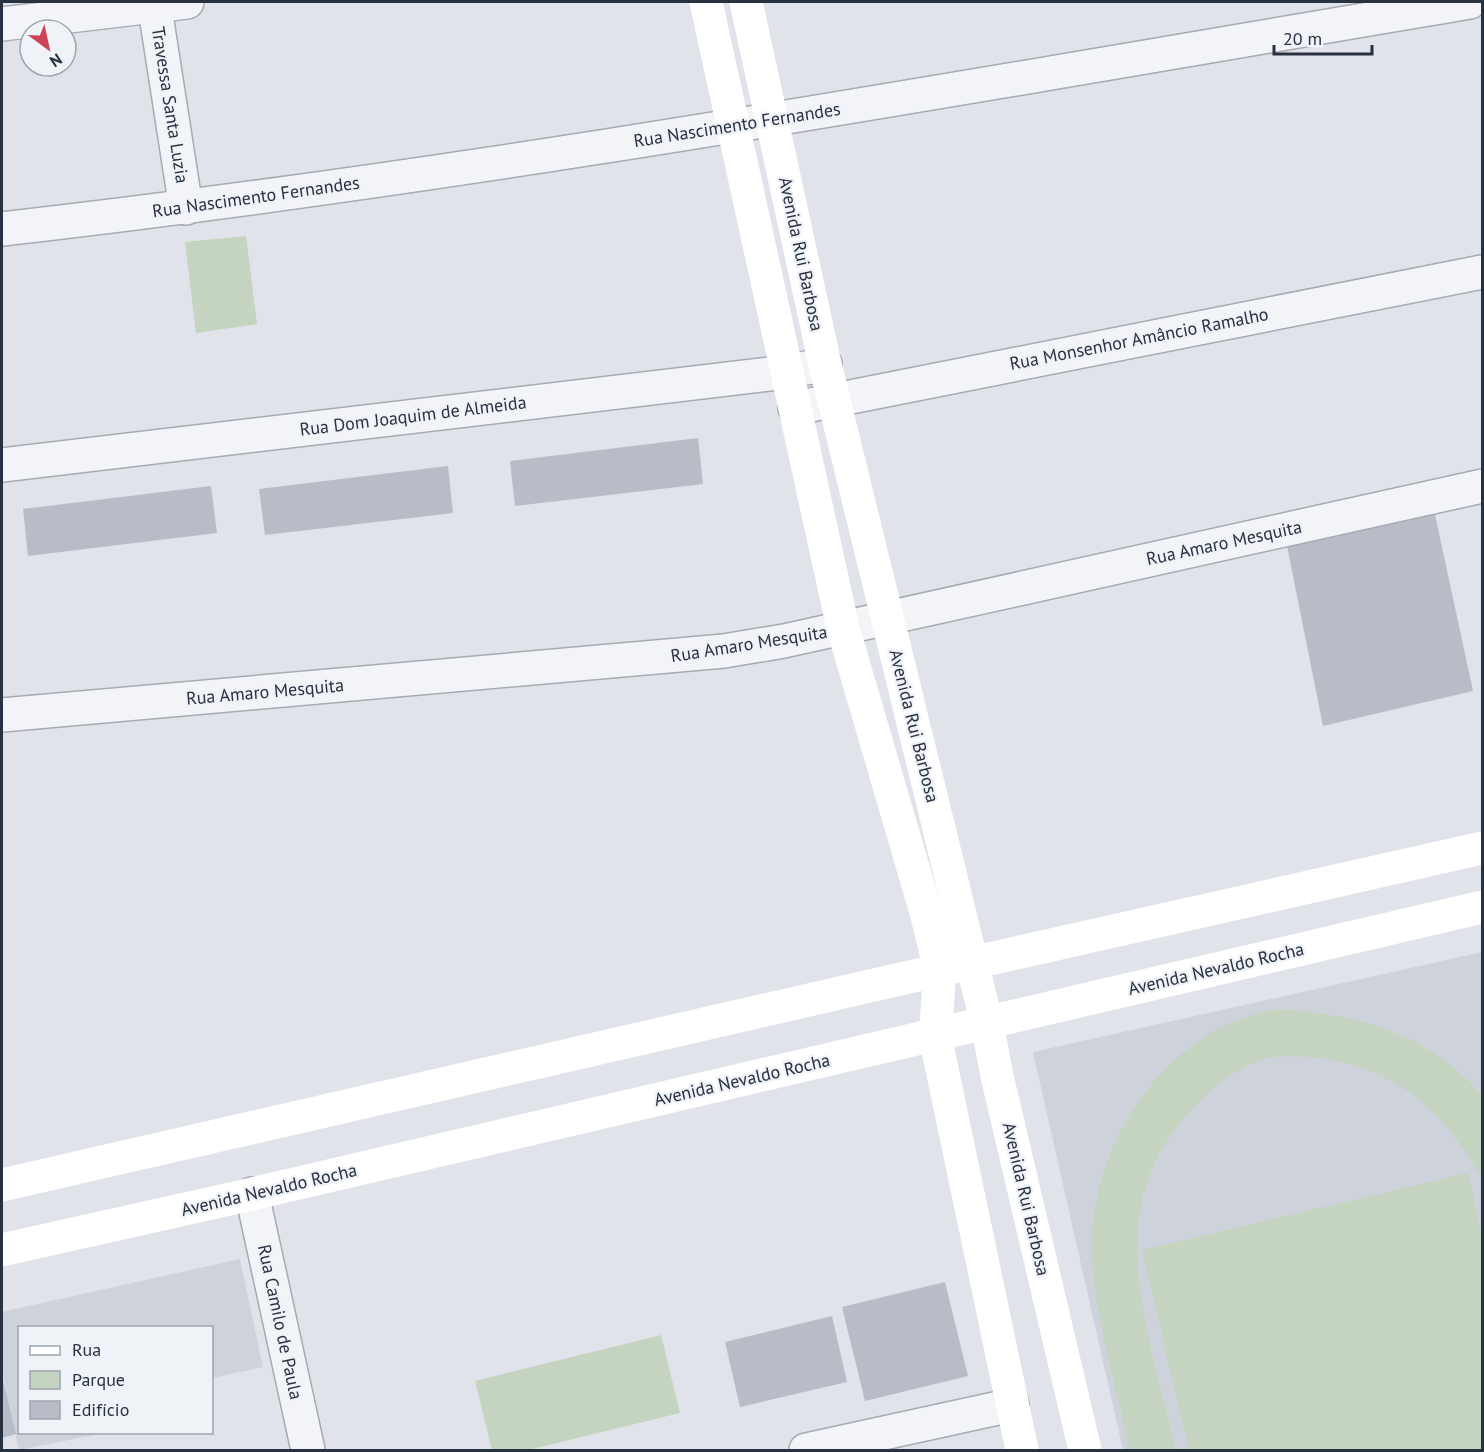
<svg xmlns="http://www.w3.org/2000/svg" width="1484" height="1452" font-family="'PT Sans',sans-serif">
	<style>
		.built { fill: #ced2db }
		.green { fill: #c5d3c1 }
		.building { fill: #b7bcc6 }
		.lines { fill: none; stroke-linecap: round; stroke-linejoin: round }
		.minor-casing { stroke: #a5aab3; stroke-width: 36 }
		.minor { stroke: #f3f4f7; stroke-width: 33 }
		.secondary { stroke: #fff; stroke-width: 33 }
		.labels { text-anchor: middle; stroke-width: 4.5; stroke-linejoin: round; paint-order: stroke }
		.street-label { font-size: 18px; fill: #283140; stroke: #eff2f6 }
	</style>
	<rect width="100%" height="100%" fill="#e0e3e9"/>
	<!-- built -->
	<g class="built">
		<polygon points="1482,952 1482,1450 1123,1450 1033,1052"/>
		<polygon points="240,1259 263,1367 212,1378 212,1328 20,1328 20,1432 104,1433 19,1450 2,1370 2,1312"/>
	</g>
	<!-- green -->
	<g class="green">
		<polygon points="246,236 257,324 196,333 185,242"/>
		<path d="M1277 1009C1357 1014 1428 1032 1482 1095V1179C1445 1110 1390 1063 1309 1057 1293 1056 1276 1055 1260 1060 1236 1069 1215 1086 1197 1104 1168 1132 1147 1170 1140 1210 1127 1280 1160 1380 1176 1450H1130C1116 1386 1095 1320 1092 1254 1088 1157 1153 1048 1246 1017 1256 1013 1267 1011 1277 1009Z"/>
		<polygon points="1468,1173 1482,1237 1482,1450 1189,1450 1142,1250"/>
		<polygon points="661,1335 680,1413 528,1450 492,1450 475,1381"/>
	</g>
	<!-- building -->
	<g class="building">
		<polygon points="698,438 703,484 515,506 510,461"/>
		<polygon points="448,466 453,513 265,535 259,489"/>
		<polygon points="211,486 217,533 28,556 23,509"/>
		<polygon points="1434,510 1473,691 1323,726 1286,541"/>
		<polygon points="945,1282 968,1376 865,1401 842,1307"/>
		<polygon points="832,1316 847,1382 740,1407 725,1342"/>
		<polygon points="2,1375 16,1434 2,1438"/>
	</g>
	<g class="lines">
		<defs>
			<g id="minor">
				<polyline points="154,2 186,208"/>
				<polyline points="2,24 187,2"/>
				<path d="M2 229C494 173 981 84 1470 2"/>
				<polyline points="795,408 1482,272"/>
				<polyline points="2,465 787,372 825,364"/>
				<polyline points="2,715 724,651 784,641 1482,486"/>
				<polyline points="252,1194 308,1450"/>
				<polyline points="806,1450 1012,1405"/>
			</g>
		</defs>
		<!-- minor casing -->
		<use href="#minor" class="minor-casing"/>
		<!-- minor -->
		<use href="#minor" class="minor"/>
		<!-- secondary -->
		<g class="secondary">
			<polyline points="706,2 843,628 926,912 940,970 935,1036 1022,1450"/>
			<polyline points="746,2 825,364 987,1024 997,1076 1085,1450"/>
			<path d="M2 1185C495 1073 988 957 1482 848"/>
			<polyline points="2,1250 252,1194 1482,907"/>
		</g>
	</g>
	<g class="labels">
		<!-- street labels -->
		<g class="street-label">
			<text transform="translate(170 105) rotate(81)" y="6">Travessa Santa Luzia</text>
			<text transform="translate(737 125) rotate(-9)" y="6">Rua Nascimento Fernandes</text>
			<text transform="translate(256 197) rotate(-8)" y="6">Rua Nascimento Fernandes</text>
			<text transform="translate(801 254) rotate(78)" y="6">Avenida Rui Barbosa</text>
			<text transform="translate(1139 339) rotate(-11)" y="6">Rua Monsenhor Amâncio Ramalho</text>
			<text transform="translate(413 416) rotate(-7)" y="6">Rua Dom Joaquim de Almeida</text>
			<text transform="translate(1224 543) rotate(-12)" y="6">Rua Amaro Mesquita</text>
			<text transform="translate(749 644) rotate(-9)" y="6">Rua Amaro Mesquita</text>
			<text transform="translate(265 692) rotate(-5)" y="6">Rua Amaro Mesquita</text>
			<text transform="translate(914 726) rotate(76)" y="6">Avenida Rui Barbosa</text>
			<text transform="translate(1216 969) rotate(-13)" y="6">Avenida Nevaldo Rocha</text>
			<text transform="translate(742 1080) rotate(-13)" y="6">Avenida Nevaldo Rocha</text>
			<text transform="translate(269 1190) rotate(-13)" y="6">Avenida Nevaldo Rocha</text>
			<text transform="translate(1026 1199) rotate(77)" y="6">Avenida Rui Barbosa</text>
			<text transform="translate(280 1322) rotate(78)" y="6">Rua Camilo de Paula</text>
		</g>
	</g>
	<!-- border -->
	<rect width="1484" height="1452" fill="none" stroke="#283140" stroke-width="6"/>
	<!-- legend -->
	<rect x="18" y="1326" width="195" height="108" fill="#eff2f6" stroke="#9fa5ad" stroke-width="1.5"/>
	<rect x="30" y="1346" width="30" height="9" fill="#ffffff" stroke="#9fa5ad" stroke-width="1.5"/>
	<text x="72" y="1356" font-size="18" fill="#283140">Rua</text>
	<rect x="30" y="1371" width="30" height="18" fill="#c5d3c1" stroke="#9fa5ad" stroke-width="1.5"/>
	<text x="72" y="1386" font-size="18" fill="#283140">Parque</text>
	<rect x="30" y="1401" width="30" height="18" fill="#b7bcc6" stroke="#9fa5ad" stroke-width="1.5"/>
	<text x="72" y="1416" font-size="18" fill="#283140">Edifício</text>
	<!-- north arrow -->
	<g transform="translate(48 48) rotate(147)"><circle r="28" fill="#eff2f6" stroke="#9fa5ad" stroke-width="1.5"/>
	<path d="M0-4.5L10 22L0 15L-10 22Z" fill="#ce4456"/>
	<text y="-9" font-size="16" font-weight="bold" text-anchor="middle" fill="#283140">N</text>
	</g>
	<!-- scale -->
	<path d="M1274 45v9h98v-9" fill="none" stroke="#283140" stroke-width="3"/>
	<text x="1283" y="45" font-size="18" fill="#283140" stroke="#eff2f6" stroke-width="4.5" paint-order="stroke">20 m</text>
</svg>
